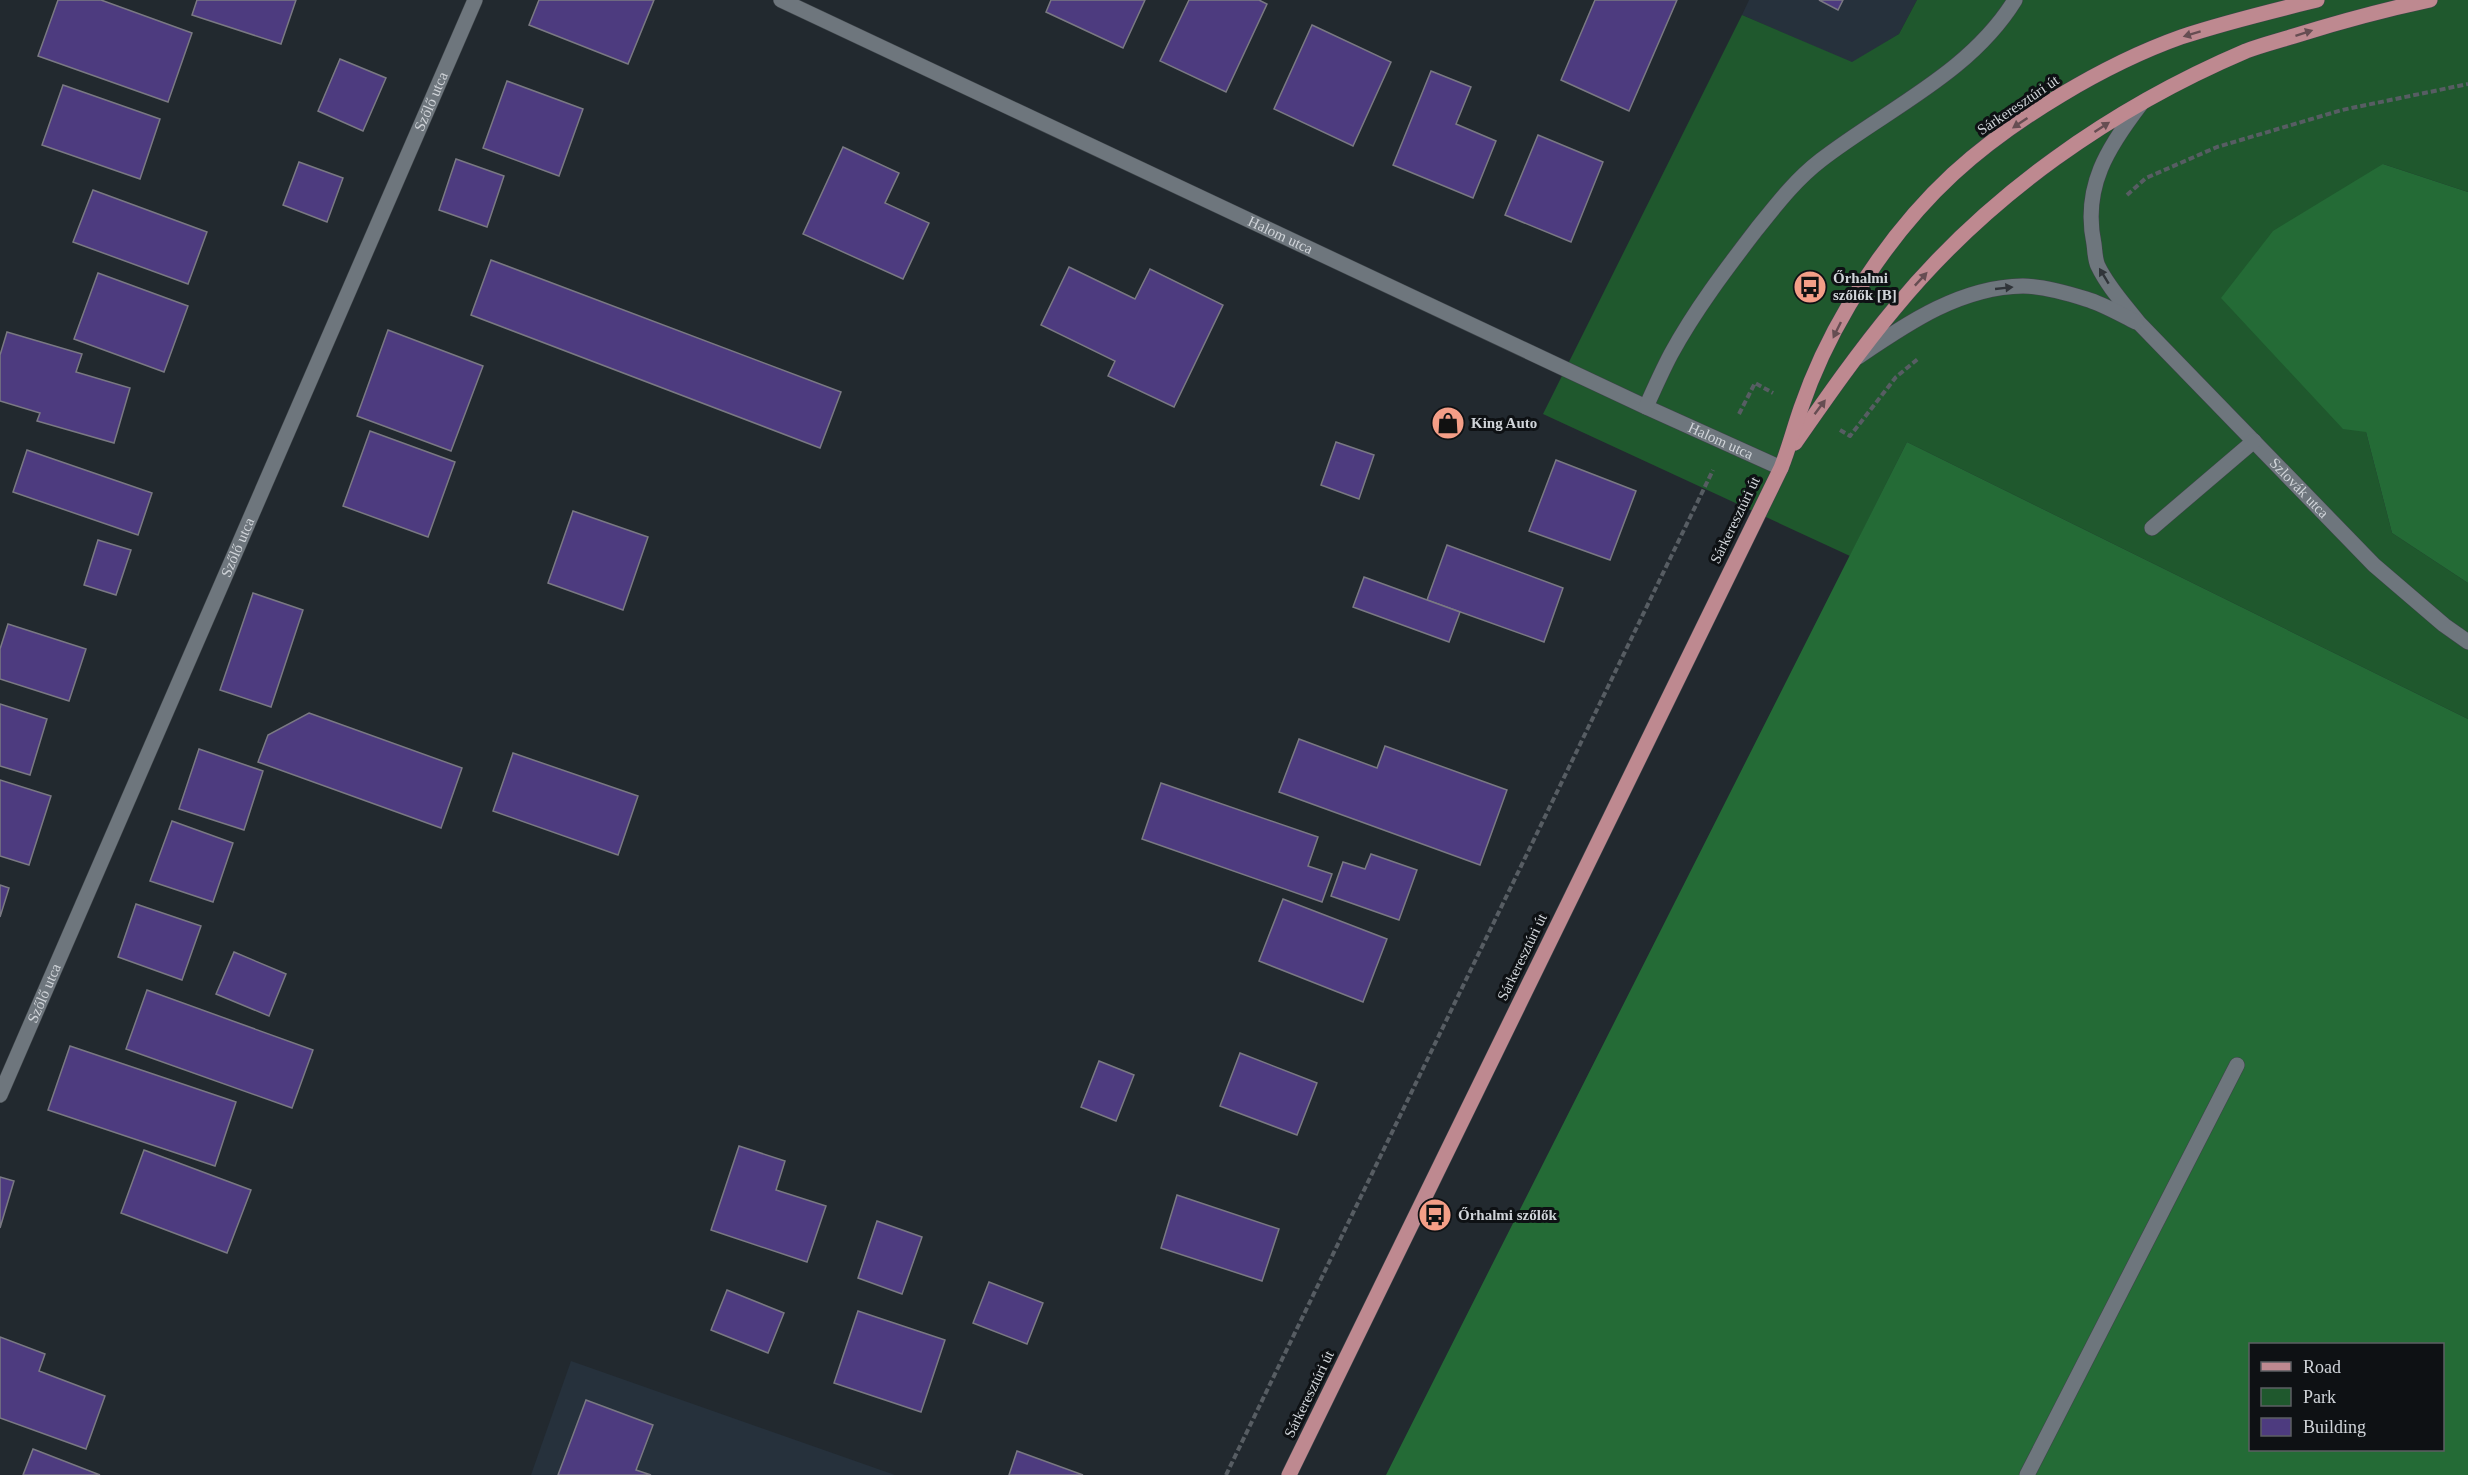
<svg xmlns="http://www.w3.org/2000/svg" width="2468" height="1475" font-family="Georgia,serif">
	<style>
		.built { fill: #26313c }
		.green { fill: #1f582d }
		.forest { fill: #246b36; fill-rule: evenodd }
		.building { fill: #4d3b7f; stroke: #7a7983; stroke-width: 1.5 }
		.lines { fill: none; stroke-linecap: round; stroke-linejoin: round }
		.minor-casing { stroke: #3e4449; stroke-width: 16 }
		.major-casing { stroke: #3e4449; stroke-width: 16 }
		.path { stroke: #575d63; stroke-width: 4; stroke-dasharray: 6 3; stroke-linecap: butt }
		.minor { stroke: #6e767d; stroke-width: 15 }
		.major { stroke: #be8990; stroke-width: 15 }
		.oneway { fill: #664d52 }
		.oneway2 { fill: #303439 }
		.labels { text-anchor: middle; stroke-width: 6; stroke-linejoin: round; paint-order: stroke }
		.street-label { font-size: 15px; fill: #d0d4d9; stroke: #0e1114 }
		.poi-label { font-size: 15px; font-weight: bold; fill: #d0d4d9; stroke: #0e1114; text-anchor: start }
	</style>
	<rect width="100%" height="100%" fill="#22292f"/>
	<!-- built -->
	<g class="built">
		<polygon points="1749,0 1917,0 1899,34 1852,63 1742,15"/>
		<polygon points="571,1361 895,1475 531,1475"/>
	</g>
	<!-- green -->
	<polygon class="green" points="1917,0 2468,0 2468,192 2383,164 2366,432 2392,533 2468,583 2468,719 1907,442 1850,556 1543,414 1742,15 1852,62 1899,34"/>
	<!-- forest -->
	<g class="forest">
		<polygon points="2383,164 2468,192 2468,583 2392,533 2366,432 2343,429 2221,298 2273,231"/>
		<path d="M1907 442 2468 719V1475H1386ZM2250 1344H2442V1450H2250Z"/>
	</g>
	<!-- building -->
	<g class="building">
		<polygon points="58,0 101,0 192,33 168,102 38,56"/>
		<polygon points="197,0 296,0 281,44 192,15"/>
		<polygon points="539,0 654,0 628,64 529,25"/>
		<polygon points="1051,0 1145,0 1123,48 1046,12"/>
		<polygon points="1189,0 1259,0 1267,4 1226,92 1160,61"/>
		<polygon points="1595,0 1677,0 1629,111 1561,80"/>
		<polygon points="1819,0 1843,0 1838,10"/>
		<polygon points="1312,25 1391,62 1353,146 1274,109"/>
		<polygon points="340,59 386,78 363,131 318,111"/>
		<polygon points="1431,71 1471,87 1456,124 1496,141 1473,198 1393,165"/>
		<polygon points="507,81 583,109 559,176 483,148"/>
		<polygon points="63,85 160,119 140,179 42,145"/>
		<polygon points="1538,135 1603,162 1571,242 1505,215"/>
		<polygon points="843,147 899,173 885,203 929,223 903,279 803,234"/>
		<polygon points="456,159 504,176 487,227 439,210"/>
		<polygon points="299,162 343,178 327,222 283,205"/>
		<polygon points="93,190 207,232 188,284 73,242"/>
		<polygon points="491,260 841,392 820,448 471,315"/>
		<polygon points="1069,267 1135,299 1150,269 1223,305 1174,407 1108,376 1115,361 1041,325"/>
		<polygon points="98,273 188,306 164,372 74,339"/>
		<polygon points="388,330 483,366 451,451 357,416"/>
		<polygon points="7,332 82,354 76,372 130,388 114,443 37,421 40,413 0,401 0,355"/>
		<polygon points="370,431 455,462 428,537 343,506"/>
		<polygon points="1336,442 1374,455 1359,499 1321,485"/>
		<polygon points="27,450 152,493 138,535 13,492"/>
		<polygon points="1556,460 1636,491 1610,560 1529,531"/>
		<polygon points="573,511 648,537 623,610 548,583"/>
		<polygon points="98,540 131,550 116,595 84,585"/>
		<polygon points="1447,545 1563,588 1544,642 1427,600"/>
		<polygon points="1364,577 1460,612 1449,642 1353,607"/>
		<polygon points="253,593 303,610 271,707 220,690"/>
		<polygon points="8,624 86,649 69,701 0,679 0,649"/>
		<polygon points="0,704 47,719 30,775 0,766"/>
		<polygon points="309,713 462,768 441,828 258,762 268,735"/>
		<polygon points="1299,739 1377,768 1385,746 1507,790 1480,865 1279,792"/>
		<polygon points="199,749 263,771 244,830 179,809"/>
		<polygon points="513,753 638,796 618,855 493,811"/>
		<polygon points="0,780 51,796 29,865 0,856"/>
		<polygon points="1161,783 1318,837 1308,866 1332,874 1322,902 1142,839"/>
		<polygon points="172,821 233,843 213,902 150,881"/>
		<polygon points="1371,854 1417,870 1399,920 1331,896 1343,862 1365,869"/>
		<polygon points="0,885 9,888 0,917"/>
		<polygon points="1283,899 1387,939 1363,1002 1259,961"/>
		<polygon points="136,904 201,926 182,980 118,957"/>
		<polygon points="234,952 286,974 269,1016 216,994"/>
		<polygon points="147,990 313,1050 292,1108 126,1049"/>
		<polygon points="70,1046 236,1102 215,1166 48,1110"/>
		<polygon points="1240,1053 1317,1083 1297,1135 1220,1106"/>
		<polygon points="1099,1061 1134,1075 1116,1121 1081,1107"/>
		<polygon points="739,1146 785,1161 776,1190 826,1206 807,1262 711,1230"/>
		<polygon points="144,1150 251,1190 227,1253 121,1213"/>
		<polygon points="0,1177 14,1181 0,1228"/>
		<polygon points="1177,1195 1279,1229 1262,1281 1161,1248"/>
		<polygon points="877,1221 922,1237 902,1294 858,1278"/>
		<polygon points="989,1282 1043,1303 1027,1344 973,1323"/>
		<polygon points="727,1290 784,1313 768,1353 711,1330"/>
		<polygon points="858,1311 945,1340 921,1412 834,1383"/>
		<polygon points="0,1337 45,1354 39,1371 105,1396 86,1449 0,1418"/>
		<polygon points="586,1400 653,1425 636,1470 651,1475 558,1475"/>
		<polygon points="33,1449 100,1475 23,1475"/>
		<polygon points="1017,1451 1083,1475 1009,1475"/>
	</g>
	<g class="lines">
		<defs>
			<g id="minor">
				<path id="s1" d="M781 0 1646 407 1781 468"/>
				<path id="s2" d="M2141 104C2108 147 2082 187 2094 244 2095 251 2095 260 2098 266 2108 287 2125 305 2139 323L2374 565 2444 625 2468 642"/>
				<path d="M1858 357C1908 323 1960 287 2023 286 2043 286 2067 293 2086 299 2103 304 2120 314 2136 322"/>
				<path d="M1646 407C1654 389 1662 371 1671 354 1695 310 1726 269 1756 230 1776 205 1795 180 1821 160 1887 109 1970 73 2015 0"/>
				<polyline points="2152,528 2254,441"/>
				<path id="s3" d="M0 1095 475 0"/>
				<polyline points="2027,1475 2237,1065"/>
			</g>
			<g id="major">
				<path d="M1795 443C1827 397 1859 351 1895 308 1988 195 2112 108 2246 51 2262 45 2278 41 2294 36 2339 22 2383 10 2430 0"/>
				<path d="M1289 1475 1781 468C1789 448 1794 428 1801 408 1813 373 1830 337 1849 305 1877 258 1913 211 1953 174 2013 119 2105 64 2181 37 2226 22 2272 11 2317 0"/>
			</g>
		</defs>
		<!-- minor casing -->
		<use href="#minor" class="minor-casing"/>
		<!-- major casing -->
		<use href="#major" class="major-casing"/>
		<!-- path -->
		<g class="path">
			<polyline points="2127,195 2146,178 2217,147 2342,110 2468,84"/>
			<polyline points="1739,414 1755,383 1773,393"/>
			<polyline points="1840,430 1850,436 1896,377 1919,358"/>
			<polyline points="1226,1475 1713,470"/>
		</g>
		<!-- minor -->
		<use href="#minor" class="minor"/>
		<!-- major -->
		<use href="#major" class="major"/>
	</g>
	<!-- one-way arrows -->
	<defs><path id="oneway-solid" d="M-6-.8H1V-3.2L6.5 0L1 3.2V.8H-6Z" transform="scale(1.5)"/></defs>
	<g class="oneway">
		<use href="#oneway-solid" transform="translate(2304 33) rotate(-18)"/>
		<use href="#oneway-solid" transform="translate(2192 34) rotate(163)"/>
		<use href="#oneway-solid" transform="translate(2020 123) rotate(146)"/>
		<use href="#oneway-solid" transform="translate(2102 127) rotate(-33)"/>
		<use href="#oneway-solid" transform="translate(1921 279) rotate(-47)"/>
		<use href="#oneway-solid" transform="translate(1837 330) rotate(116)"/>
		<use href="#oneway-solid" transform="translate(1820 407) rotate(-53)"/>
	</g>
	<g class="oneway2">
		<use href="#oneway-solid" transform="translate(2104 276) rotate(-121)"/>
		<use href="#oneway-solid" transform="translate(2004 288) rotate(-6)"/>
	</g>
	<!-- icons -->
	<defs>
		<symbol id="bus-disc" viewBox="-11 -11 22 22"><circle r="9.5" fill="#f49e87" stroke="#0e1114"/><path d="M-5-6H5V4H4V6H2V4H-2V6H-4V4H-5ZM-3.5-4V0h7V-4ZM-3.5 1.2v1.5H-2V1.2ZM2 1.2v1.5H3.5V1.2Z" fill="#111"/></symbol>
		<symbol id="shop-disc" viewBox="-11 -11 22 22"><circle r="9.5" fill="#f49e87" stroke="#0e1114"/><path d="M-5-2.5h2.3a2.7 3.5 0 0 1 5.4 0H5L5.5 6h-11ZM-1.5-2.5h3a1.5 2.3 0 0 0-3 0Z" fill="#111"/></symbol>
	</defs>
	<g fill-rule="evenodd">
		<use href="#bus-disc" x="1791" y="268" width="38" height="38"/>
		<use href="#shop-disc" x="1429" y="404" width="38" height="38"/>
		<use href="#bus-disc" x="1416" y="1196" width="38" height="38"/>
	</g>
	<g class="labels">
		<!-- street labels -->
		<g class="street-label">
			<text dy="5" stroke="none"><textPath href="#s3" startOffset="1083">Szőlő utca</textPath></text>
			<text transform="translate(2018 105) rotate(-34)" y="5">Sárkeresztúri út</text>
			<text dy="5" stroke="none"><textPath href="#s1" startOffset="552">Halom utca</textPath></text>
			<text dy="5" stroke="none"><textPath href="#s1" startOffset="1038">Halom utca</textPath></text>
			<text dy="5" stroke="none"><textPath href="#s2" startOffset="476">Szlovák utca</textPath></text>
			<text transform="translate(1735 520) rotate(-64)" y="5">Sárkeresztúri út</text>
			<text dy="5" stroke="none"><textPath href="#s3" startOffset="597">Szőlő utca</textPath></text>
			<text transform="translate(1522 957) rotate(-64)" y="5">Sárkeresztúri út</text>
			<text dy="5" stroke="none"><textPath href="#s3" startOffset="111">Szőlő utca</textPath></text>
			<text transform="translate(1309 1394) rotate(-64)" y="5">Sárkeresztúri út</text>
		</g>
		<!-- poi labels -->
		<g class="poi-label">
			<text x="1833" y="283">Őrhalmi<tspan x="1833" dy="17">szőlők [B]</tspan></text>
			<text x="1471" y="428">King Auto</text>
			<text x="1458" y="1220">Őrhalmi szőlők</text>
		</g>
	</g>
	<!-- legend -->
	<rect x="2249" y="1343" width="195" height="108" fill="#0e1114" stroke="#5c5f63" stroke-width="1.5"/>
	<rect x="2261" y="1362" width="30" height="9" fill="#be8990" stroke="#5c5f63" stroke-width="1.5"/>
	<text x="2303" y="1373" font-size="18" fill="#d0d4d9">Road</text>
	<rect x="2261" y="1388" width="30" height="18" fill="#1f582d" stroke="#5c5f63" stroke-width="1.5"/>
	<text x="2303" y="1403" font-size="18" fill="#d0d4d9">Park</text>
	<rect x="2261" y="1418" width="30" height="18" fill="#4d3b7f" stroke="#5c5f63" stroke-width="1.5"/>
	<text x="2303" y="1433" font-size="18" fill="#d0d4d9">Building</text>
</svg>
